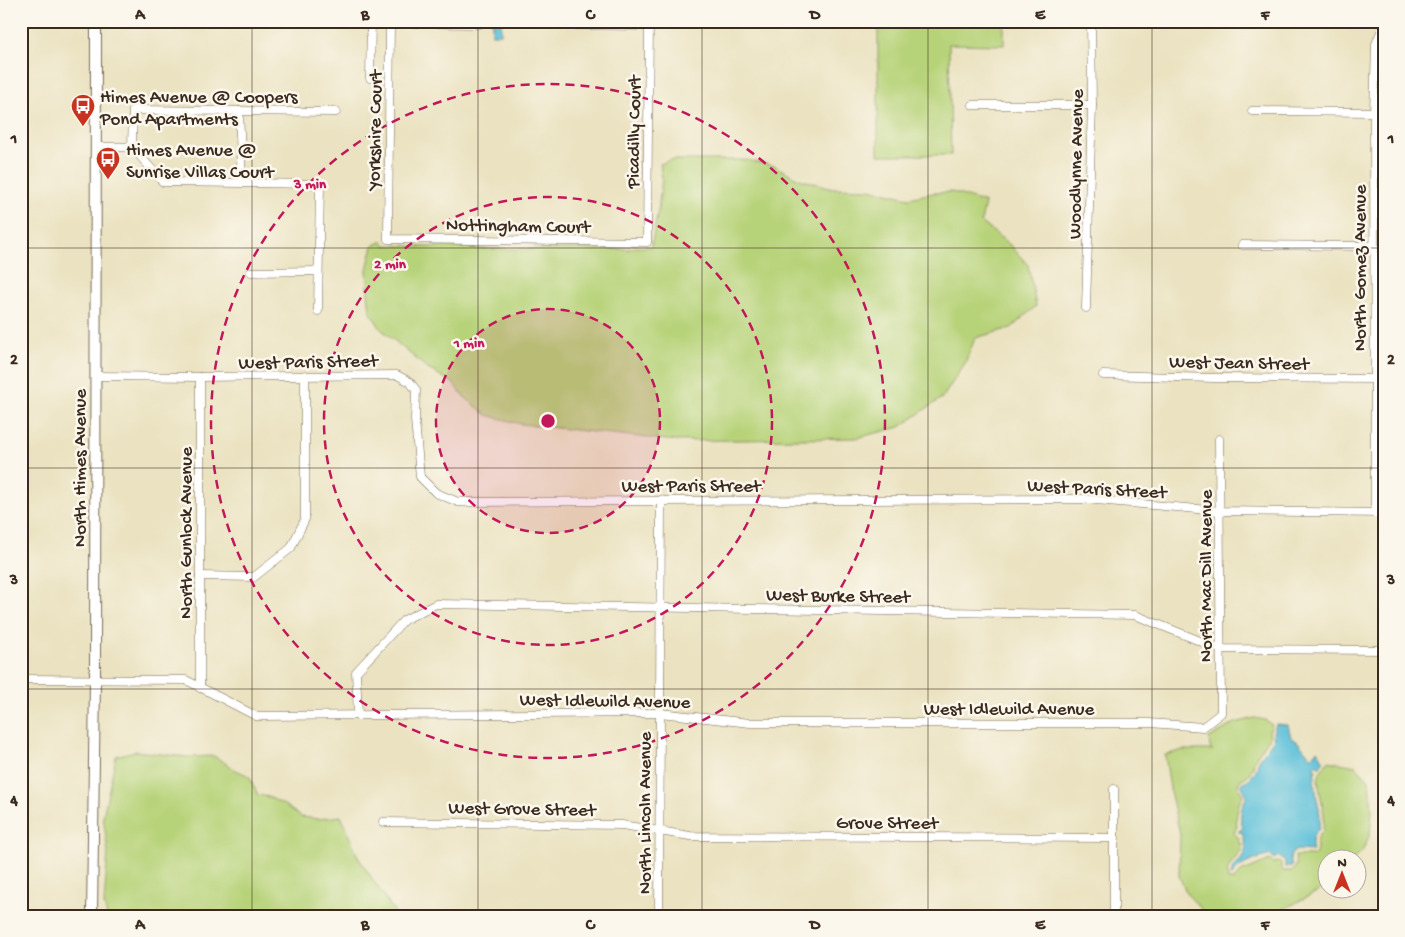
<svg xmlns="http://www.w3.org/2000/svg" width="1405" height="937" font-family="'Gochi Hand',sans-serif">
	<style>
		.green { fill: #b7d379; stroke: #797e4c }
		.water { fill: #5bc0d9; stroke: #4b757c }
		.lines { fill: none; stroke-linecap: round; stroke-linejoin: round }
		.minor-casing { stroke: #786a57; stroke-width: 9 }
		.tertiary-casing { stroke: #786a57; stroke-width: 12 }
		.minor { stroke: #fff; stroke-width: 8 }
		.tertiary { stroke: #fff; stroke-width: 10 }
		.grid { fill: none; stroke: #3b2a1e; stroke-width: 1; stroke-opacity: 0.55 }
		.ring { fill: none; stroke: #c2185b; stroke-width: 2.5; stroke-dasharray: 9 6 }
		.labels { text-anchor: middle; stroke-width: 5; stroke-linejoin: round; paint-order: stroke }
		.poi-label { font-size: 19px; fill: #3b2a1e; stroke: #fbf7ec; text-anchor: start }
		.street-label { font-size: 19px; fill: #3b2a1e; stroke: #fbf7ec }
		.centre { fill: #c2185b; stroke: #fbf7ec; stroke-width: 2.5 }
		.ring-label { font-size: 15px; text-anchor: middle; font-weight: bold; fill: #c2185b; stroke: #fbf7ec; stroke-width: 5; stroke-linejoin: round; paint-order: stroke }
		.neatline { fill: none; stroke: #3b2a1e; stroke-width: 2 }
		.grid-label { font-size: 16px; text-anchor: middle; font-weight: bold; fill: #3b2a1e }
	</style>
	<rect width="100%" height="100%" fill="#fbf7ec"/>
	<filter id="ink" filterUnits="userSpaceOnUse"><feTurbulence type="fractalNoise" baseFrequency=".02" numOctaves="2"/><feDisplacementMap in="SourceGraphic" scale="10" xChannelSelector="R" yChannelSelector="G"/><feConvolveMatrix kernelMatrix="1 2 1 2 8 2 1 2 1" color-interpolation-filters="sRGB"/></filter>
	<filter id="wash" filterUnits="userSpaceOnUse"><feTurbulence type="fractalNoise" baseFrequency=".0096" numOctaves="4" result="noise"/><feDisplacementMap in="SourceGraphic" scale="20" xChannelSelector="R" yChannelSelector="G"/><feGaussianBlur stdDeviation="1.12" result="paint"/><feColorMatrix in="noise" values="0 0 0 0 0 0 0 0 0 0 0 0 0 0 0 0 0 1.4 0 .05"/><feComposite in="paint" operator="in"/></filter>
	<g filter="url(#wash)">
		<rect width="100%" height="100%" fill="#eae2c0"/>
		<!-- green -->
		<g class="green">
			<polygon points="878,21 1004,21 1004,45 949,44 951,155 878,155"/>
			<polygon points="670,160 747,160 775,166 799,179 833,188 869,189 909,198 933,193 952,192 985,203 981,222 1010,245 1028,265 1036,306 1011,328 975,338 965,363 943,397 900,427 856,438 676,441 521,424 487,415 462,395 452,382 428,369 381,329 370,312 368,293 367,269 373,246 383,241 384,245 427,247 453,246 484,249 630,249 635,247 651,247 658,211 662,179 660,164"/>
			<path d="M1255 718 1265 720 1272 725 1269 731 1270 737 1256 757 1252 769 1247 776 1239 781 1238 787 1243 795C1238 804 1235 817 1237 826L1234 833 1238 837 1242 847C1238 861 1224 863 1228 880H1234L1241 872 1270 860 1273 863 1278 862 1281 864V868L1283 871H1292L1296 866 1295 856H1313L1316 854C1319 842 1312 843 1323 831L1324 815 1318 780 1320 772 1328 761 1356 766 1369 780 1372 811 1370 834 1363 850 1354 859 1328 860 1327 884 1317 892 1270 916H1208L1187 894 1179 876 1180 834 1171 795 1165 755 1183 750H1213L1210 748 1209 738 1235 723Z"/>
			<polygon points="135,751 188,757 214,756 236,770 249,776 258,795 269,797 286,806 301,817 319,819 341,816 358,857 397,916 107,916 104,904 108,851 103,817 116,756"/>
		</g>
		<!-- water -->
		<g class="water">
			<rect x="492" y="21" width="9" height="13"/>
			<path d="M1276 724 1288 725 1291 738 1299 743 1310 756 1314 755 1317 750 1324 761 1319 767 1317 764 1314 766 1316 771 1314 774 1316 776 1314 780 1320 815 1319 829C1311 835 1311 843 1313 851L1297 850 1292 853 1290 858 1292 866 1285 867V862L1278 856 1274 859 1271 855C1257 859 1238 864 1231 876L1233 867 1241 860 1246 848 1242 832H1238L1243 827C1238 819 1242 804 1247 796L1242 786V783L1249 779 1255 772 1259 760 1274 739 1273 732Z"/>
		</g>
	</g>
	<g filter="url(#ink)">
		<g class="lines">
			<defs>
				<g id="minor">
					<polyline points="390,21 388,239 647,242 649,21"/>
					<polyline points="390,23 480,24"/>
					<polyline points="563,25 649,26"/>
					<polyline points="370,78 371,21"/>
					<polyline points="973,105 1092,105"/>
					<polyline points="239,111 242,182"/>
					<polyline points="1252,111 1374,112"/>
					<polyline points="96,147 132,147"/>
					<polyline points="1242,245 1374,246"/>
					<polyline points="251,272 318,271"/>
					<polyline points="1086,308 1092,105 1091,21"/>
					<polyline points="318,311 320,184 163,182 132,147 133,110 336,112"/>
					<polyline points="1103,375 1214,378 1374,379"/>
					<polyline points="95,376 200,377 397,375 410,382 416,390 415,420 420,477 436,493 458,502 1085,499 1220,511 1384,513"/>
					<polyline points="200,377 200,688"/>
					<polyline points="1375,513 1374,112 1376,44 1384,24"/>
					<polyline points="200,576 254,577 291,548 305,519 305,375"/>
					<polyline points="21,679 186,680 256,716 660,713 750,723 1149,723 1203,727 1221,713 1219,439"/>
					<polyline points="358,716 356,672 404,620 436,604 1135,615 1220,649 1384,650"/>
					<polyline points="383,822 622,825 690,836 1115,838"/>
					<polyline points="659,916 661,500"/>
					<polyline points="1114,916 1114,789"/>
				</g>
				<polyline id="tertiary" points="92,916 95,680 96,21"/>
			</defs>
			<!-- minor casing -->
			<use href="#minor" class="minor-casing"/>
			<!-- tertiary casing -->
			<use href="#tertiary" class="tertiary-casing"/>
			<!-- minor -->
			<use href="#minor" class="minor"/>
			<!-- tertiary -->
			<use href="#tertiary" class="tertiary"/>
		</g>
	</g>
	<!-- grid -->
	<path class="grid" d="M252 21V916M478 21V916M702 21V916M928 21V916M1152 21V916M21 248H1384M21 468H1384M21 689H1384"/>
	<!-- distance rings -->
	<circle cx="548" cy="421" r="112" fill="#c2185b" fill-opacity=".12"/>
	<g class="ring">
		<circle cx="548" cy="421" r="112"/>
		<circle cx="548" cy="421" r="224"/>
		<circle cx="548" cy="421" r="337"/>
	</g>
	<!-- icons -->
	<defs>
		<symbol id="bus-pin" viewBox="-11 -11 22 30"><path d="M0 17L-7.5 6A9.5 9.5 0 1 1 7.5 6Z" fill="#c8321e" stroke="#fbf7ec"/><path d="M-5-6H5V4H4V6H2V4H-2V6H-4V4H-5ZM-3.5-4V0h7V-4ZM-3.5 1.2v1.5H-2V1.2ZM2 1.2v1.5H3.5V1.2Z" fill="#fff"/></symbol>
	</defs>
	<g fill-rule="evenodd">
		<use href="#bus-pin" x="69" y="92" width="28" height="38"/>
		<use href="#bus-pin" x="94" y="145" width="28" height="38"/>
	</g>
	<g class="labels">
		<!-- poi labels -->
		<g class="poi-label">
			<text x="100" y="102">Himes Avenue @ Coopers<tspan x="100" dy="22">Pond Apartments</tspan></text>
			<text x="126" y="155">Himes Avenue @<tspan x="126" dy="22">Sunrise Villas Court</tspan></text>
		</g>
		<!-- street labels -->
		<g class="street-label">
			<text transform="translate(373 130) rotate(-89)" y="7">Yorkshire Court</text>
			<text transform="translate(632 132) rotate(-89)" y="7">Picadilly Court</text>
			<text transform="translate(1074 164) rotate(-89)" y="7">Woodlynne Avenue</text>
			<text transform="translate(518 224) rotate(1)" y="7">Nottingham Court</text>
			<text transform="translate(1358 268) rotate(-90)" y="7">North Gomez Avenue</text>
			<text transform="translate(308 360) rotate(-1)" y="7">West Paris Street</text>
			<text transform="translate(1239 361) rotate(1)" y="7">West Jean Street</text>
			<text transform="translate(78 468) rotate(-90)" y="7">North Himes Avenue</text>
			<text x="691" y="491">West Paris Street</text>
			<text transform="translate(1097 487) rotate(3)" y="7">West Paris Street</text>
			<text transform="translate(184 533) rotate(-90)" y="7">North Gunlock Avenue</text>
			<text transform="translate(1204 576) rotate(-90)" y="7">North Mac Dill Avenue</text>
			<text transform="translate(838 594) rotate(1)" y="7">West Burke Street</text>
			<text transform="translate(605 699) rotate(1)" y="7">West Idlewild Avenue</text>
			<text x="1009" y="714">West Idlewild Avenue</text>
			<text transform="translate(522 807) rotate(1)" y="7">West Grove Street</text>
			<text transform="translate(643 813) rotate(-90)" y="7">North Lincoln Avenue</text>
			<text x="887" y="828">Grove Street</text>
		</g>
	</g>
	<circle cx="548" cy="421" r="8" class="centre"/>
	<g class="ring-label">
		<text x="310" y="188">3 min</text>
		<text x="390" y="268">2 min</text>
		<text x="469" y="347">1 min</text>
	</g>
	<!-- margin -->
	<rect width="1405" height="937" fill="none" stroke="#fbf7ec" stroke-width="55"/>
	<!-- north arrow -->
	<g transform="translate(1342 874)"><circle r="24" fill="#fbf7ec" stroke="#aea59a"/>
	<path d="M0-4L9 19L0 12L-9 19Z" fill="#c8321e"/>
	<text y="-8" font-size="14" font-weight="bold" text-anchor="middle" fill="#3b2a1e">N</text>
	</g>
	<rect x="28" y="28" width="1350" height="882" class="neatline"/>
	<g class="grid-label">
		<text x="140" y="19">A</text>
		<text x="365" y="19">B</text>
		<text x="590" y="19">C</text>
		<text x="815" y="19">D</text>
		<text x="1040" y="19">E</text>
		<text x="1265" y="19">F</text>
		<text x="14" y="143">1</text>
		<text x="1391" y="143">1</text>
		<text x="14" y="364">2</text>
		<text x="1391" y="364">2</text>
		<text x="14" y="584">3</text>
		<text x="1391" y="584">3</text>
		<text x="14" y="805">4</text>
		<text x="1391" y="805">4</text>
		<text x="140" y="929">A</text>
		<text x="365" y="929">B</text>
		<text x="590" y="929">C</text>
		<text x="815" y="929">D</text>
		<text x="1040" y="929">E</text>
		<text x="1265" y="929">F</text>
	</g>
</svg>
